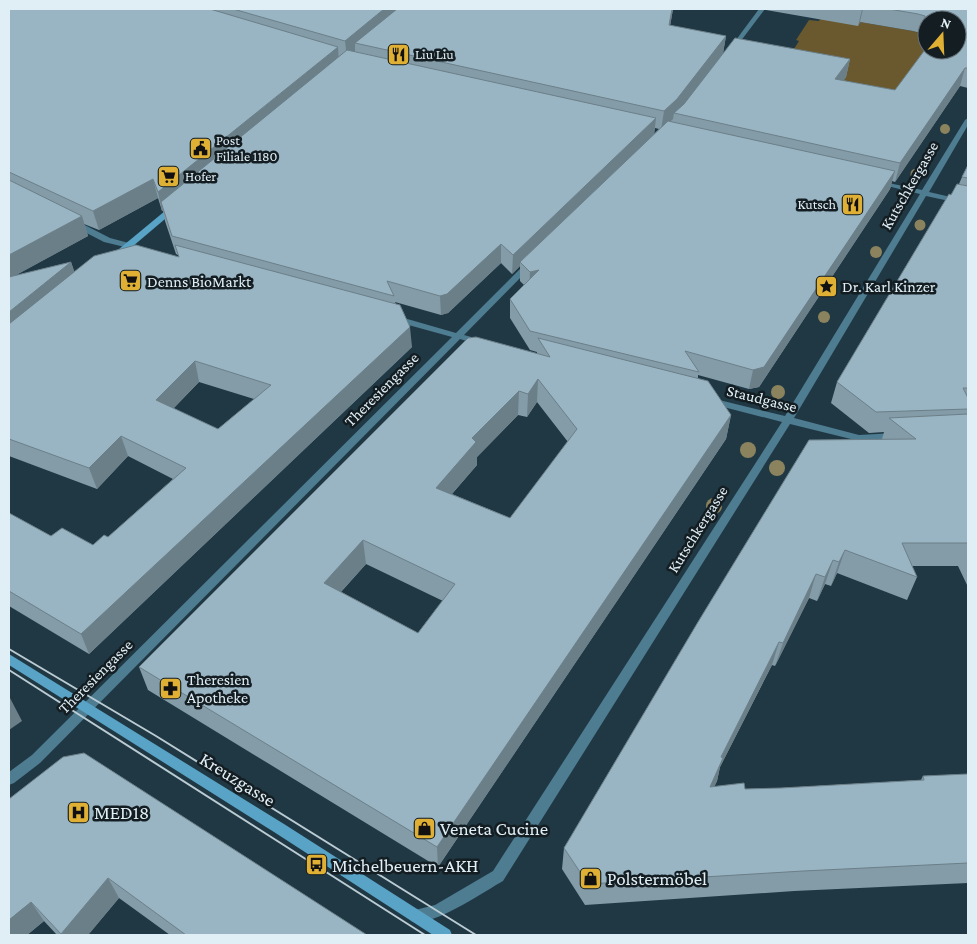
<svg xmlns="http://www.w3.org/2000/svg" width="977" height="944" font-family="'Crimson Pro',serif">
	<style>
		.green { fill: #6a582f }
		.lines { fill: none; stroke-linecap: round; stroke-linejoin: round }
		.street { fill: #4e7c91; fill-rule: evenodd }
		.secondary { fill: #58a3c6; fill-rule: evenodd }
		.tram { stroke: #bacbd3; stroke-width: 2 }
		.tree { fill: #8b835e }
		.wall { fill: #849ca8; fill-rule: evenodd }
		.shaded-wall { fill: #6b7f88 }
		.building { fill: #99b5c3; stroke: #6b7f88; fill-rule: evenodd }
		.labels { text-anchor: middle; stroke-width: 5; stroke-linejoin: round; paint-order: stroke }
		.far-poi-label { font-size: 14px; fill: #e0eff6; stroke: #131d22; text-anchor: start }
		.street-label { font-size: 16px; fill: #e0eff6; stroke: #131d22 }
		.poi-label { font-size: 16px; fill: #e0eff6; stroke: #131d22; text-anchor: start }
		.near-street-label { font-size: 19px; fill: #e0eff6; stroke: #131d22 }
		.near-poi-label { font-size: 19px; fill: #e0eff6; stroke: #131d22; text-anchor: start }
	</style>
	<rect width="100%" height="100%" fill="#203843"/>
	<!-- green -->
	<polygon class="green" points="822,16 858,25 860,22 913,31 927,36 927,50 888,111 831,98 845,77 784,65 799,41 796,40 809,20 819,21"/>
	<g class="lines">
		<!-- street -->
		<g class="street">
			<polygon points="759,9 765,9 734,50 730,50 730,48"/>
			<path d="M968 118V125L929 192 968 201V205L926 196 794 418 859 435 895 433 898 434 900 436 898 438 859 441 790 424 503 881C485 891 430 929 411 921L409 916 411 911 435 905 493 871 782 422 708 403 706 401 708 399 711 398 785 416 920 194 875 183 879 181 922 190 965 120Z"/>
			<polygon points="71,221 77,221 110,238 140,246 141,248 137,250 104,242 71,225"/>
			<polygon points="526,263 529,263 533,265 464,335 482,340 483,342 482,344 479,345 460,339 40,763 14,783 9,785 9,772 32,755 452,337 394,321 393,319 394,317 397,316 456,333"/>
		</g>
		<!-- secondary -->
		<g class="secondary">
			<polygon points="171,206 177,206 178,208 119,258 113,258 113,254"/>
			<polygon points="9,654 284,824 450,930 452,935 433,935 274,832 9,665"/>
		</g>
		<!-- tram -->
		<g class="tram">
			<polyline points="9,649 156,736 476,935"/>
			<polyline points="9,670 425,935"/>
		</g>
	</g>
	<!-- trees -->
	<g class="tree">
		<circle cx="945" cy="129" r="5"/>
		<circle cx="916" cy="174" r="5.5"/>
		<circle cx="899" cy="208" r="5.5"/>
		<circle cx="920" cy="225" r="5.5"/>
		<circle cx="876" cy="252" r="6"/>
		<circle cx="824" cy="317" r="6"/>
		<circle cx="778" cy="392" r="7"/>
		<circle cx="748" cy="450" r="8"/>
		<circle cx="777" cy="468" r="8"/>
		<circle cx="714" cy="506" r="8"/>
	</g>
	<!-- wall -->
	<g class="wall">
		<path d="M9 9H673L670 26 726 36 723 53 850 59 846 77 843 81 895 90 957 20H927V36L920 35V33L913 31 860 22 858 26 766 10V9H968V88L960 86 895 182 892 181 890 189 759 387 749 389 698 375V378L731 415 726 439 438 867 148 690 139 667 537 354V352L530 350 510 318V299L524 285 520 281V266L512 274 501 263 448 313 441 315 395 302 412 347 89 654 9 606V513L51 536 93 545 108 537 173 479 128 456 97 489 9 456ZM655 128 659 129 654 134ZM158 198 162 211H163L165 221 176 254 178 255V257L74 271 71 262 14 276 88 236 84 224 99 230ZM199 382 254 399 218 429 173 409ZM537 402 568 442 510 518 452 494 477 465V457L518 415 527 417ZM366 564 443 601 418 633 341 592Z"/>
		<polygon points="968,165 968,587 958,566 912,566 917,577 907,600 837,573 831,586 825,584 817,601 809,598 775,666 772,665 720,767 717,781 714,787 745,789 781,788 921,780 923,776 968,774 968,883 794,891 585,905 562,869 564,848 882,439 884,432 869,433 831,403 837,382 951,195 959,184 962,177"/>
		<polygon points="9,799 367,935 170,935 119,898 88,935 57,935 44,921 27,935"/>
	</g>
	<!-- shaded-wall -->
	<g class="shaded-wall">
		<polygon points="384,9 406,9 355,43 355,51 347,58 345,41"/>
		<polygon points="672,9 673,9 667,43 669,25"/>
		<polygon points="862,9 863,9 860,22 858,26"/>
		<polygon points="726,36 723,54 677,114 674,113 673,119 661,130 664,111"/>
		<polygon points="338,47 339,64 161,202 163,211 162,211 158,192"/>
		<polygon points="850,59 846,77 831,98 835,79"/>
		<polygon points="965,68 960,86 895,182 900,163"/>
		<polygon points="656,118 654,136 520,262 520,266 512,274 513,255"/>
		<polygon points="895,171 890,189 759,387 749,389 753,370"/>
		<polygon points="153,179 158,198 99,230 93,211"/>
		<polygon points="82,216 88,236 9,279 9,255"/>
		<polygon points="501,244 501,263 448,313 441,315 440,296"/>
		<polygon points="71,262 78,282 9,339 9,312"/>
		<polygon points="539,270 529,291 530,272"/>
		<polygon points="410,327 412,347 89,654 81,634"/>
		<polygon points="195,361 199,382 161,421 156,400"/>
		<polygon points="538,379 537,402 527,417 528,394"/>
		<polygon points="519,391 518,415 477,457 477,465 437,511 436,488 472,438"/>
		<polygon points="731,415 726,439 438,867 437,847"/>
		<polygon points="121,436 128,456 97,489 89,468"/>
		<polygon points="363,540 366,564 328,606 324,583"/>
		<polygon points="845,550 837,573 831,586 839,562"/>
		<polygon points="833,560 825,584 817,601 825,577"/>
		<polygon points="816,574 809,598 775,666 783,643"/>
		<polygon points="779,642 772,665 720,767 717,781 704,809 710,787 721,757"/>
		<polygon points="10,698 22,721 9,730 9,699"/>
		<polygon points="108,878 119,898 88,935 62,935 61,934"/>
		<polygon points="31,902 44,921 27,935 9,935 9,920"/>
	</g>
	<!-- building -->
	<g class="building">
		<polygon points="9,9 210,9 338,47 158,192 153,179 93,211 9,172"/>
		<polygon points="233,9 384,9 345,41"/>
		<polygon points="397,9 672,9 669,25 726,36 677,99 664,111 355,43"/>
		<polygon points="889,9 968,9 968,68 965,68 900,163 674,113 684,104 735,38 850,59 835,79 895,90 927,47 927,50 957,50 957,20 938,20 925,18 925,16 918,14"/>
		<polygon points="347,50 656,118 513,255 501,244 447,294 440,296 387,281 394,296 172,236 161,202"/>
		<polygon points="668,121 895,171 764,367 753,370 685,351 699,372 530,331 510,299 539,270 530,272 520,262"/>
		<polygon points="968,165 968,178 962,177"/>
		<polygon points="9,180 82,216 9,255"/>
		<polygon points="957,184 968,186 968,388 963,388 968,398 968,409 876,412 837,382 949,194 951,195"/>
		<path d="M136 245 179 257 175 245 400 305 410 327 81 634 9 591V513L51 536 62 528 93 545 104 535 108 537 186 468 121 436 89 468 9 439V324L94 256ZM195 361 271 385 218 429 156 400Z"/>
		<polygon points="71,262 9,312 9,277"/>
		<path d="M476 337 550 357 538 338 708 381 731 415 437 847 139 667 468 338ZM538 379 577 429 510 518 436 488 476 442 472 438 519 391 528 394ZM363 540 455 584 418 633 324 583Z"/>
		<polygon points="968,414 968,543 902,543 917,577 845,550 839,562 833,560 825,577 816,574 783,643 779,642 721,757 723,758 710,787 744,783 745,789 781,788 924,780 923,776 968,774 968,863 803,871 588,884 564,848 698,622 809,440 916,439 889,418"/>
		<polygon points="84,753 367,935 186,935 108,878 61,934 31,902 9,920 9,799 63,757"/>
	</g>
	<!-- icons -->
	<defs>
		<symbol id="restaurant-square" viewBox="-11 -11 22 22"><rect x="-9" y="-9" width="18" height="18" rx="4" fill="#dfb034" stroke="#131d22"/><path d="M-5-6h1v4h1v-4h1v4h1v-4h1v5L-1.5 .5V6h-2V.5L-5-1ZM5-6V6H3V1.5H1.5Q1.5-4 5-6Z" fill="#111"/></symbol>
		<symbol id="civic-square" viewBox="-11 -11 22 22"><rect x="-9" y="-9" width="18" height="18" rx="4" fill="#dfb034" stroke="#131d22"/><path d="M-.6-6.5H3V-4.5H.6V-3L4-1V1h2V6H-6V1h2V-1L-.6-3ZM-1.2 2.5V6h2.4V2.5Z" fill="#111"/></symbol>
		<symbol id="supermarket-square" viewBox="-11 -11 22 22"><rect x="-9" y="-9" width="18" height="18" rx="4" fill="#dfb034" stroke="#131d22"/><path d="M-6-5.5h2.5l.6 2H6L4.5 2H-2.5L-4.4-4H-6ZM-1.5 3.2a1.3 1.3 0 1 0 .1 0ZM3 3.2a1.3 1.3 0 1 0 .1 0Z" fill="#111"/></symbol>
		<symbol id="sight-square" viewBox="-11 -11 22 22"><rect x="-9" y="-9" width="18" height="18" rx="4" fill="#dfb034" stroke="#131d22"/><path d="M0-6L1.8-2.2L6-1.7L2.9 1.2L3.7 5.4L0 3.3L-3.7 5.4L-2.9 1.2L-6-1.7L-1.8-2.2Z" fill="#111"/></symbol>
		<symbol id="pharmacy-square" viewBox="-11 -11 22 22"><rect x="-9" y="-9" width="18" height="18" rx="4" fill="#dfb034" stroke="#131d22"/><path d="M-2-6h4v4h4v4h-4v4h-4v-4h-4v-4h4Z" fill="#111"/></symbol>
		<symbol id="hospital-square" viewBox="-11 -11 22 22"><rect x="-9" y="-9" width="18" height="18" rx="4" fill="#dfb034" stroke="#131d22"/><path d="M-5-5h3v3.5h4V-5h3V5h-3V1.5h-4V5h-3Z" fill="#111"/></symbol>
		<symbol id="shop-square" viewBox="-11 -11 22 22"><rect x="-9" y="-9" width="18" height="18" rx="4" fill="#dfb034" stroke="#131d22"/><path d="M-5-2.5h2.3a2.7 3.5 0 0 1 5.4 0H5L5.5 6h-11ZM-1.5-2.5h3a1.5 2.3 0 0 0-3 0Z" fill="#111"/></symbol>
		<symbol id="bus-square" viewBox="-11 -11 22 22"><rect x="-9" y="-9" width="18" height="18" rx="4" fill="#dfb034" stroke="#131d22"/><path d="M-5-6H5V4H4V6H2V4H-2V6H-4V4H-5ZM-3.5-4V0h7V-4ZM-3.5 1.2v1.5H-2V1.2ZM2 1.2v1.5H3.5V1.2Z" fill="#111"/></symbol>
	</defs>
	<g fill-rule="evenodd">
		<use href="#restaurant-square" x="386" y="42" width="25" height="25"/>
		<use href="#civic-square" x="188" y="136" width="25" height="25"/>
		<use href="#supermarket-square" x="156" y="164" width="25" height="25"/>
		<use href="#restaurant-square" x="840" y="192" width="25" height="25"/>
		<use href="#supermarket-square" x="118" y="268" width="25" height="25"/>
		<use href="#sight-square" x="814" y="274" width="25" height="25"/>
		<use href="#pharmacy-square" x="158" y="676" width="25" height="25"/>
		<use href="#hospital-square" x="66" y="800" width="25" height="25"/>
		<use href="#shop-square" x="412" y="816" width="25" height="25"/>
		<use href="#bus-square" x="304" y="852" width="25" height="25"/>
		<use href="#shop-square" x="578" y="866" width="25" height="25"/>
	</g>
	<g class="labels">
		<!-- far-poi labels -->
		<g class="far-poi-label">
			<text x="415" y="59">Liu Liu</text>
			<text x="216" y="145">Post<tspan x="216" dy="16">Filiale 1180</tspan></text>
			<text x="185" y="181">Hofer</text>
			<text x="836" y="209" text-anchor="end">Kutsch</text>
		</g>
		<!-- street labels -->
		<g class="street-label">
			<text transform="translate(909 185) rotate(-60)" y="6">Kutschkergasse</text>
			<text transform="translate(381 389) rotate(-45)" y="6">Theresiengasse</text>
			<text transform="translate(762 398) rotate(14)" y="6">Staudgasse</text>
			<text transform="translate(697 529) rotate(-58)" y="6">Kutschkergasse</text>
			<text transform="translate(95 676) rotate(-45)" y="6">Theresiengasse</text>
		</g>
		<!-- poi labels -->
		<g class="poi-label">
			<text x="147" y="287">Denns BioMarkt</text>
			<text x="842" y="292">Dr. Karl Kinzer</text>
			<text x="187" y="685">Theresien<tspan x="187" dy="18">Apotheke</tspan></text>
		</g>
		<!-- near-street labels -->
		<g class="near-street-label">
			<text transform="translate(238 779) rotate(32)" y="7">Kreuzgasse</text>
		</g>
		<!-- near-poi labels -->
		<g class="near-poi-label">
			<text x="94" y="819">MED18</text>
			<text x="440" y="835">Veneta Cucine</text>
			<text x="332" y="872">Michelbeuern-AKH</text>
			<text x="607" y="885">Polstermöbel</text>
		</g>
	</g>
	<!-- border -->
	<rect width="977" height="944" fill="none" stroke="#e0eff6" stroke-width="20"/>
	<!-- north arrow -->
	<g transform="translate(942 35) rotate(19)"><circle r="24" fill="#131d22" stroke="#657177"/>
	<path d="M0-4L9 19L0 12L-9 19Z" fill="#dfb034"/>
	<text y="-8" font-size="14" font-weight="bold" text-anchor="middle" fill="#e0eff6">N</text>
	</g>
</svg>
